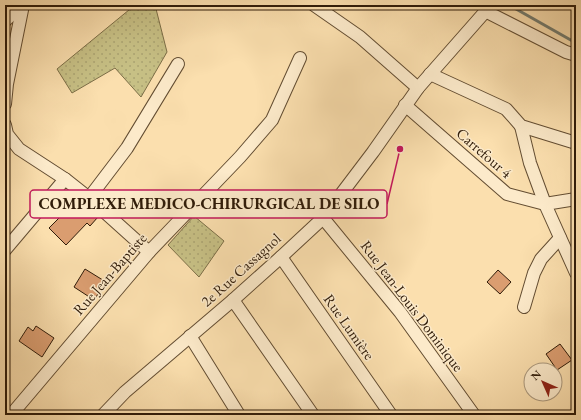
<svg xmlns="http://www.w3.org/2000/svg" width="581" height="420" font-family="'EB Garamond',serif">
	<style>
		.grass { fill: url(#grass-dots); stroke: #7c6e47 }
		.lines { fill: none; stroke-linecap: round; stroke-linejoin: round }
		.stream { stroke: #737b6e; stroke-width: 3 }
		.building { fill: #da9d70; stroke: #301c09 }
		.minor-casing { stroke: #634d32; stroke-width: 14 }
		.minor { stroke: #fceaca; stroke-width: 12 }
		.labels { text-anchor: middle; stroke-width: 3; stroke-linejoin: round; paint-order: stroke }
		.street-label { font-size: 15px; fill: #301c09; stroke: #fceaca }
		.leader { fill: none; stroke: #c2185b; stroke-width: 1.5 }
		.callout-dot { fill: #c2185b; stroke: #fceaca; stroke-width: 1.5 }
		.callout { fill: #fceaca; stroke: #c2185b; stroke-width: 1.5 }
		.callout-label { font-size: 16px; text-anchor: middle; font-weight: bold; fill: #301c09 }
	</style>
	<defs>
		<pattern id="grass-dots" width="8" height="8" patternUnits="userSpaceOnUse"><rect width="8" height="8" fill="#c7c085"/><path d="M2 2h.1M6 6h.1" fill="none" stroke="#aba472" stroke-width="1.8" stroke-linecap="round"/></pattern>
	</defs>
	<rect width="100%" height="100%" fill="#fbdfae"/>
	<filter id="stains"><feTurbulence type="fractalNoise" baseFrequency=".005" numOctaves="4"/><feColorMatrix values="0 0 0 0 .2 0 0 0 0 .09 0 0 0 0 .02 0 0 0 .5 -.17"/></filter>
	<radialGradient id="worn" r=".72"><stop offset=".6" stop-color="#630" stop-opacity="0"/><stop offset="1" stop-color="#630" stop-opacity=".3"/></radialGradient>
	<!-- grass -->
	<g class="grass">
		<polygon points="135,5 155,5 167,52 141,97 115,68 72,93 57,69"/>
		<polygon points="194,216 224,241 199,277 168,245"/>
	</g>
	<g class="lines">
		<!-- stream -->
		<polyline class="stream" points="509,5 576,43"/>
	</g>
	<!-- building -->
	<g class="building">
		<polygon points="78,199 94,212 93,213 98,217 90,226 87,223 66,245 49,228"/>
		<polygon points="85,269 106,282 94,300 74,287"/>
		<polygon points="498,270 511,282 500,294 487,282"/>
		<polygon points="36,326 54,338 42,357 19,341 28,327 33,331"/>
		<polygon points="560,344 572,360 557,370 546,354"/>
	</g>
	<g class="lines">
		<defs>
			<g id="minor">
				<polyline points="314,5 360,37 418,88"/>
				<polyline points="485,11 566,52 576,55"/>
				<polyline points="5,21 22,5"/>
				<polyline points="430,74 506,109 521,126 576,143"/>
				<polyline points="5,104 7,84 23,5"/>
				<polyline points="405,105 507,194 545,204 576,199"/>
				<polyline points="5,125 7,134 19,149 65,179 89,198 149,252"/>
				<polyline points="521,126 530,163 545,204 576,273"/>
				<polyline points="89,198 127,148 178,64"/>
				<polyline points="323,218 400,312 474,415"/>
				<polyline points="5,250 65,179"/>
				<polyline points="281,257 391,415"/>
				<polyline points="233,300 313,415"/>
				<polyline points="524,307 534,273 541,259 560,238"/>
				<polyline points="190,336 239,415"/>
				<polyline points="11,415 149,252 240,157 272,120 300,58"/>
				<polyline points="103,415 125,392 233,300 281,257 323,218 373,152 418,88 491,5"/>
			</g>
		</defs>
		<!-- minor casing -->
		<use href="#minor" class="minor-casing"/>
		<!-- minor -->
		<use href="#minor" class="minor"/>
	</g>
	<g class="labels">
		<!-- street labels -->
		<g class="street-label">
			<text transform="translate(484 153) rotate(41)" y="5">Carrefour 4</text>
			<text transform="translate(241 270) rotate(-42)" y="5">2e Rue Cassagnol</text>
			<text transform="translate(110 274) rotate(-49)" y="5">Rue Jean-Baptiste</text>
			<text transform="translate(412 306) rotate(53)" y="5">Rue Jean-Louis Dominique</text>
			<text transform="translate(349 327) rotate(55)" y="5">Rue Lumière</text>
		</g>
	</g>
	<!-- callouts -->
	<path class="leader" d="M400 149L387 204"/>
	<circle class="callout-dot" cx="400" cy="149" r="4"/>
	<rect class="callout" x="30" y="190" width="357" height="28" rx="4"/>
	<g class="callout-label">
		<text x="209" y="209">COMPLEXE MEDICO-CHIRURGICAL DE SILO</text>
	</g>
	<!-- margin -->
	<rect width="581" height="420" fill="none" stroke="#fbdfae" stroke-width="20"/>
	<rect x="6" y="6" width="569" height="408" fill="none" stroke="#301c09" stroke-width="2"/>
	<rect x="10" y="10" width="561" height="400" fill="none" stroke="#301c09"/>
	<!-- north arrow -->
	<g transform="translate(543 382) rotate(315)"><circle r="19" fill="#fceaca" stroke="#aa987d"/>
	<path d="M0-3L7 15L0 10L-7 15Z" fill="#8f2418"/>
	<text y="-6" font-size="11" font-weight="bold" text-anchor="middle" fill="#301c09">N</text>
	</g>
	<rect width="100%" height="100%" filter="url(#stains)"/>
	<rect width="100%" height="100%" fill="url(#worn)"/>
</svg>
